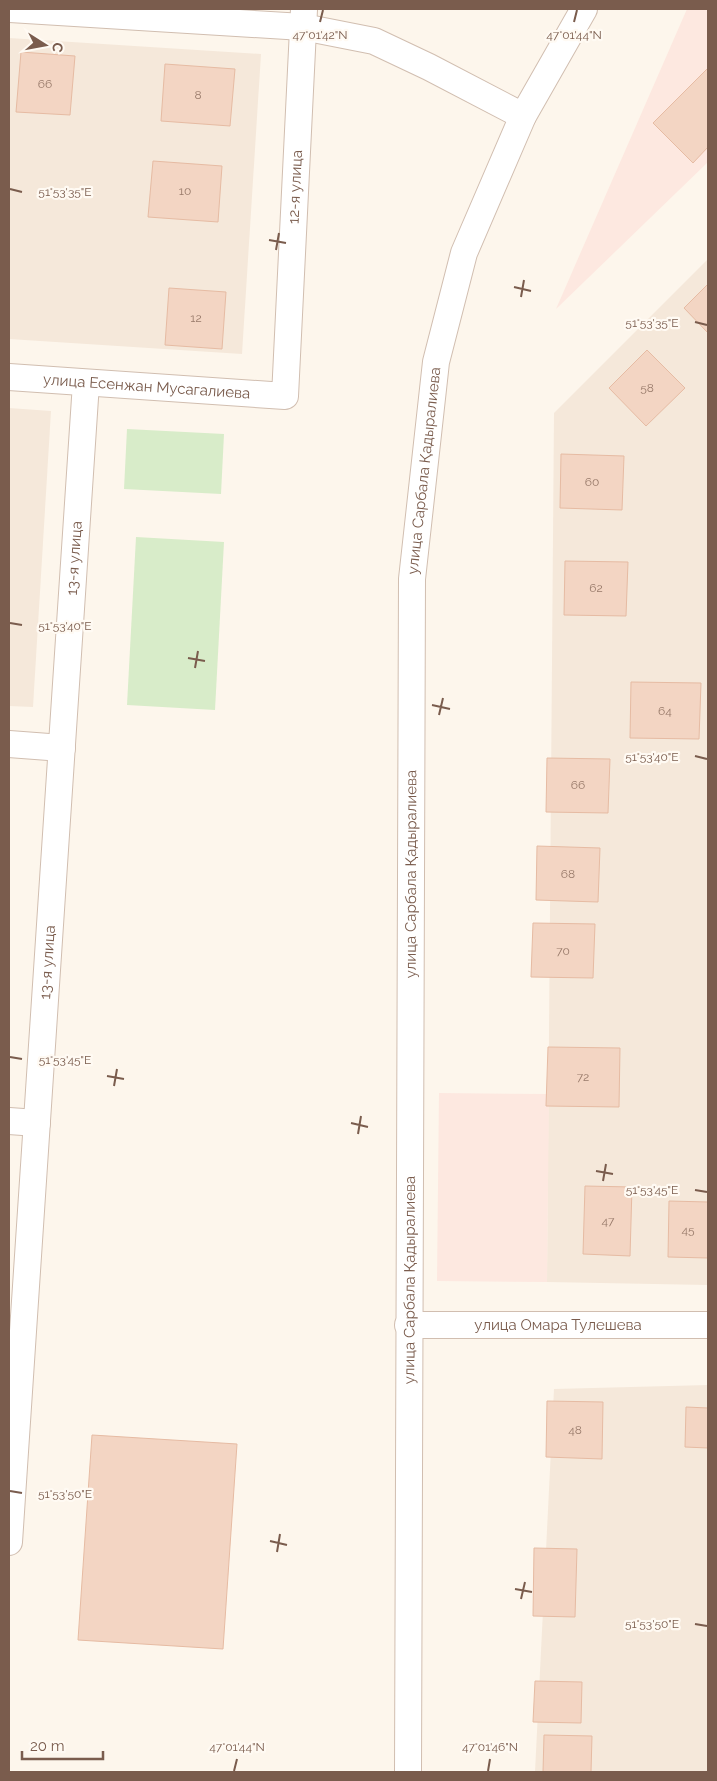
<svg xmlns="http://www.w3.org/2000/svg" width="717" height="1781" font-family="Raleway,sans-serif">
	<style>
		.residential { fill: #f5e8da }
		.commercial { fill: #fde8e0 }
		.green { fill: #d8ecc9 }
		.building { fill: #f3d5c3; stroke: #e6bba3 }
		.lines { fill: none; stroke-linecap: round; stroke-linejoin: round }
		.minor-casing { stroke: #d1beb0; stroke-width: 28 }
		.minor { stroke: #fff; stroke-width: 26 }
		.ticks { fill: none; stroke: #7a5c4d; stroke-width: 2 }
		.labels { text-anchor: middle; stroke-width: 4.5; stroke-linejoin: round; paint-order: stroke }
		.number-label { font-size: 12px; fill: #987a6a }
		.street-label { font-size: 15px; fill: #7a5c4d; stroke: #fffaf3 }
		.ticks-label { font-size: 12px; text-anchor: middle; fill: #7a5c4d; stroke: #fffaf3; stroke-width: 4.5; stroke-linejoin: round; paint-order: stroke }
	</style>
	<rect width="100%" height="100%" fill="#fdf6ec"/>
	<!-- residential -->
	<g class="residential">
		<polygon points="9,38 261,54 242,354 9,339"/>
		<polygon points="708,259 708,1285 547,1282 554,413"/>
		<polygon points="9,408 51,411 33,707 9,706"/>
		<polygon points="708,1385 708,1772 535,1772 554,1389"/>
	</g>
	<!-- commercial -->
	<g class="commercial">
		<polygon points="687,9 708,9 708,162 556,309"/>
		<polygon points="439,1093 549,1094 547,1282 437,1281"/>
	</g>
	<!-- green -->
	<g class="green">
		<polygon points="127,429 224,434 221,494 124,489"/>
		<polygon points="136,537 224,542 215,710 127,705"/>
	</g>
	<!-- building -->
	<g class="building">
		<polygon points="21,52 75,56 70,115 16,112"/>
		<polygon points="165,64 235,69 230,126 161,121"/>
		<polygon points="708,68 708,147 693,163 653,123"/>
		<polygon points="153,161 222,166 218,222 148,217"/>
		<polygon points="708,284 708,333 684,308"/>
		<polygon points="169,288 226,292 222,349 165,345"/>
		<polygon points="647,350 685,388 646,426 609,388"/>
		<polygon points="561,454 624,456 622,510 560,508"/>
		<polygon points="565,561 628,562 626,616 564,615"/>
		<polygon points="631,682 701,683 699,739 630,738"/>
		<polygon points="547,758 610,759 608,813 546,812"/>
		<polygon points="537,846 600,848 598,902 536,900"/>
		<polygon points="533,923 595,924 593,978 531,977"/>
		<polygon points="548,1047 620,1048 619,1107 546,1106"/>
		<polygon points="585,1186 632,1187 630,1256 583,1254"/>
		<polygon points="669,1201 708,1202 708,1258 668,1257"/>
		<polygon points="547,1401 603,1402 602,1459 546,1457"/>
		<polygon points="686,1407 708,1408 708,1448 685,1447"/>
		<polygon points="92,1435 237,1444 223,1649 78,1640"/>
		<polygon points="534,1548 577,1549 575,1617 533,1616"/>
		<polygon points="535,1681 582,1682 581,1723 533,1722"/>
		<polygon points="544,1735 592,1736 591,1772 543,1772"/>
	</g>
	<g class="lines">
		<defs>
			<g id="minor">
				<polyline points="10,9 303,27 374,41 429,67 523,116"/>
				<path id="s1" d="M9 377 285 396 304 9"/>
				<polyline points="9,744 62,748"/>
				<polyline points="9,1121 37,1123"/>
				<path id="s2" d="M408 1325H708"/>
				<path id="s3" d="M9 1542 86 383"/>
				<path id="s4" d="M408 1772 412 579 436 362 464 253 523 116 584 9"/>
			</g>
		</defs>
		<!-- minor casing -->
		<use href="#minor" class="minor-casing"/>
		<!-- minor -->
		<use href="#minor" class="minor"/>
	</g>
	<!-- ticks -->
	<path class="ticks" d="M320 22 323 10M574 22 577 10M10 189 22 192M269 240 286 243M276 250 279 233M514 287 531 291M521 297 524 280M695 322 707 325M10 623 22 625M188 658 205 661M195 668 198 651M432 705 450 709M439 715 443 698M695 756 707 759M10 1057 22 1059M107 1076 124 1079M114 1086 117 1069M351 1123 368 1127M358 1134 361 1116M596 1171 613 1174M603 1181 606 1164M695 1190 707 1192M10 1491 22 1493M270 1541 287 1545M277 1552 280 1534M515 1589 532 1592M521 1599 525 1582M695 1624 707 1626M234 1771 237 1759M488 1771 490 1759"/>
	<g class="labels">
		<!-- number labels -->
		<g class="number-label">
			<text x="45" y="88">66</text>
			<text x="198" y="99">8</text>
			<text x="185" y="195">10</text>
			<text x="196" y="322">12</text>
			<text x="647" y="392">58</text>
			<text x="592" y="486">60</text>
			<text x="596" y="592">62</text>
			<text x="665" y="715">64</text>
			<text x="578" y="789">66</text>
			<text x="568" y="878">68</text>
			<text x="563" y="955">70</text>
			<text x="583" y="1081">72</text>
			<text x="608" y="1225">47</text>
			<text x="688" y="1234">45</text>
			<text x="575" y="1434">48</text>
		</g>
		<!-- street labels -->
		<g class="street-label">
			<text dy="5" stroke="none"><textPath href="#s1" startOffset="486">12-я улица</textPath></text>
			<text dy="5" stroke="none"><textPath href="#s1" startOffset="138">улица Есенжан Мусагалиева</textPath></text>
			<text dy="5" stroke="none"><textPath href="#s4" startOffset="1302">улица Сарбала Қадыралиева</textPath></text>
			<text dy="5" stroke="none"><textPath href="#s3" startOffset="986">13-я улица</textPath></text>
			<text dy="5" stroke="none"><textPath href="#s4" startOffset="898">улица Сарбала Қадыралиева</textPath></text>
			<text dy="5" stroke="none"><textPath href="#s3" startOffset="581">13-я улица</textPath></text>
			<text dy="5" stroke="none"><textPath href="#s4" startOffset="492">улица Сарбала Қадыралиева</textPath></text>
			<text dy="5" stroke="none"><textPath href="#s2" startOffset="150">улица Омара Тулешева</textPath></text>
		</g>
	</g>
	<g class="ticks-label">
		<text x="320" y="39">47°01'42"N</text>
		<text x="574" y="39">47°01'44"N</text>
		<text x="65" y="196">51°53'35"E</text>
		<text x="652" y="327">51°53'35"E</text>
		<text x="65" y="630">51°53'40"E</text>
		<text x="652" y="761">51°53'40"E</text>
		<text x="65" y="1064">51°53'45"E</text>
		<text x="652" y="1194">51°53'45"E</text>
		<text x="65" y="1498">51°53'50"E</text>
		<text x="652" y="1628">51°53'50"E</text>
		<text x="237" y="1751">47°01'44"N</text>
		<text x="490" y="1751">47°01'46"N</text>
	</g>
	<!-- border -->
	<rect width="717" height="1781" fill="none" stroke="#7a5c4d" stroke-width="20"/>
	<!-- north arrow -->
	<g transform="translate(45 45) rotate(101)" stroke="#fffaf3" stroke-width="4" paint-order="stroke">
	<path d="M0-4L9 19L0 12L-9 19Z" fill="#7a5c4d"/>
	<text y="-8" font-size="14" font-weight="bold" text-anchor="middle" fill="#7a5c4d">С</text>
	</g>
	<!-- scale -->
	<path d="M22 1751v8h81v-8" fill="none" stroke="#7a5c4d" stroke-width="2.5"/>
	<text x="30" y="1751" font-size="15" fill="#7a5c4d" stroke="#fffaf3" stroke-width="4" paint-order="stroke">20 m</text>
</svg>
